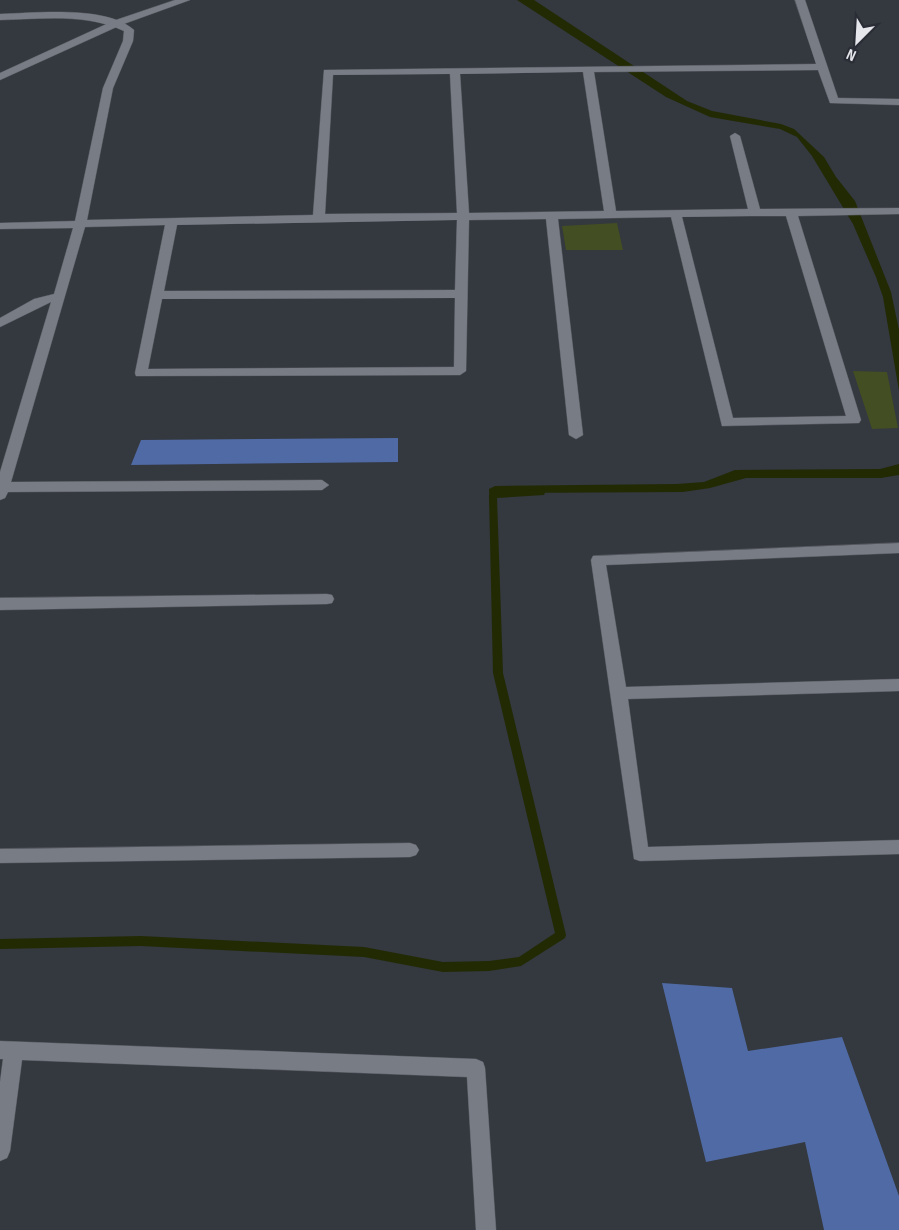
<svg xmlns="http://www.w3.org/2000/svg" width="899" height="1230" font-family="'Sofia Sans Condensed',sans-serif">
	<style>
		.green { fill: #434e22 }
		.water { fill: #222a04 }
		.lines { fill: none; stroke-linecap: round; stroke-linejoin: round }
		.stream { fill: #222a04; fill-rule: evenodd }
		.building { fill: #4f6aa4 }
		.minor-casing { stroke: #54575d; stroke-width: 1 }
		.tertiary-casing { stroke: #54575d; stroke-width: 1 }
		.minor { fill: #787c85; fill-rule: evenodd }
		.tertiary { fill: #787c85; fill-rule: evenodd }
	</style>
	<rect width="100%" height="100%" fill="#34383f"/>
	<!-- green -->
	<g class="green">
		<polygon points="617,223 623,250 566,250 562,226"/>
		<polygon points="853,371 887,372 898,428 872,429"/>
	</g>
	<!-- water -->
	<g class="water">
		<polygon points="517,0 534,0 687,101 712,111 781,124 794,129 824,157 836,177 855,201 891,292 899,330 899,391 883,297 876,277 853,224 812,156 797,137 780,129 710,117 666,97"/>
		<polygon points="899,464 899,475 881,478 746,478 710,488 683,492 502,493 496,497 496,525 490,509 489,489 495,486 677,484 704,482 735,470 880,469"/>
	</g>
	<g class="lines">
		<!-- stream -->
		<polygon class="stream" points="541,490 544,491 545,493 544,495 497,498 503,673 566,935 565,938 521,966 489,971 443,972 364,957 141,946 0,949 0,939 141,936 364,947 443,962 489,961 519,957 555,933 493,673 489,495 493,492"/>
	</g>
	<!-- building -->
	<g class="building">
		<polygon points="398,438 398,462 131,465 141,440"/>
		<polygon points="662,983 732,988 748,1051 842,1037 899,1196 899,1230 824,1230 805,1142 706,1162"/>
	</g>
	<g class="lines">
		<defs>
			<g id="minor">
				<path d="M795 0H805L838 98 899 99V105L830 103 818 70 594 72 616 211 748 209 730 136 735 133 740 136 760 209 899 208V214L798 216 861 420 859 423 722 426 671 217 558 219 583 435 576 439 569 435 546 219 469 220 466 371 460 375 136 376 135 373 165 225 85 227 11 482 322 480 329 485 322 490 8 492 5 498 0 500V472L51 302 0 327V318L34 299 54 294 73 228 0 229V223L75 221 103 88 123 41 124 31C86 13 41 19 0 20V14C36 13 106 5 134 30L133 41 113 88 87 220 313 215 324 70 816 64ZM583 72 604 211 469 213 460 74ZM450 74 457 213 325 214 333 75ZM751 216H786L846 416 733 418 682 217ZM457 220 455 290 164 291 177 225ZM455 298 454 367 148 369 162 299Z"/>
				<polygon points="899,543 899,553 606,565 626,687 899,679 899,691 628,699 648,847 899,840 899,854 640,861 634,859 591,560 593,556"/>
				<polygon points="327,594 332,595 334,599 332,603 327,604 0,610 0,598"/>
				<polygon points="410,843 416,845 419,850 416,855 410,857 0,863 0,849"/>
				<polygon points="0,1041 476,1059 483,1062 485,1068 496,1230 476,1230 467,1077 22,1060 10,1151 7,1158 0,1161 0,1082 3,1059 0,1059"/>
			</g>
			<polygon id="tertiary" points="175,0 190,0 121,25 0,80 0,73 113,21"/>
		</defs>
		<!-- minor casing -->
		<use href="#minor" class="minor-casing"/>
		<!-- tertiary casing -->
		<use href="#tertiary" class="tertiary-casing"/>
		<!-- minor -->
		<use href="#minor" class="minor"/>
		<!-- tertiary -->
		<use href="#tertiary" class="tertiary"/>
	</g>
	<!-- north arrow -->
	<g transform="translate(857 42) rotate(204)" stroke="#2a2d35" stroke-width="4.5" paint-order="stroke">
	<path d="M0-4.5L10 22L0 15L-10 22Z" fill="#e5e7ec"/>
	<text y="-9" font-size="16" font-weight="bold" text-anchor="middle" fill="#e5e7ec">N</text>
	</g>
</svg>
